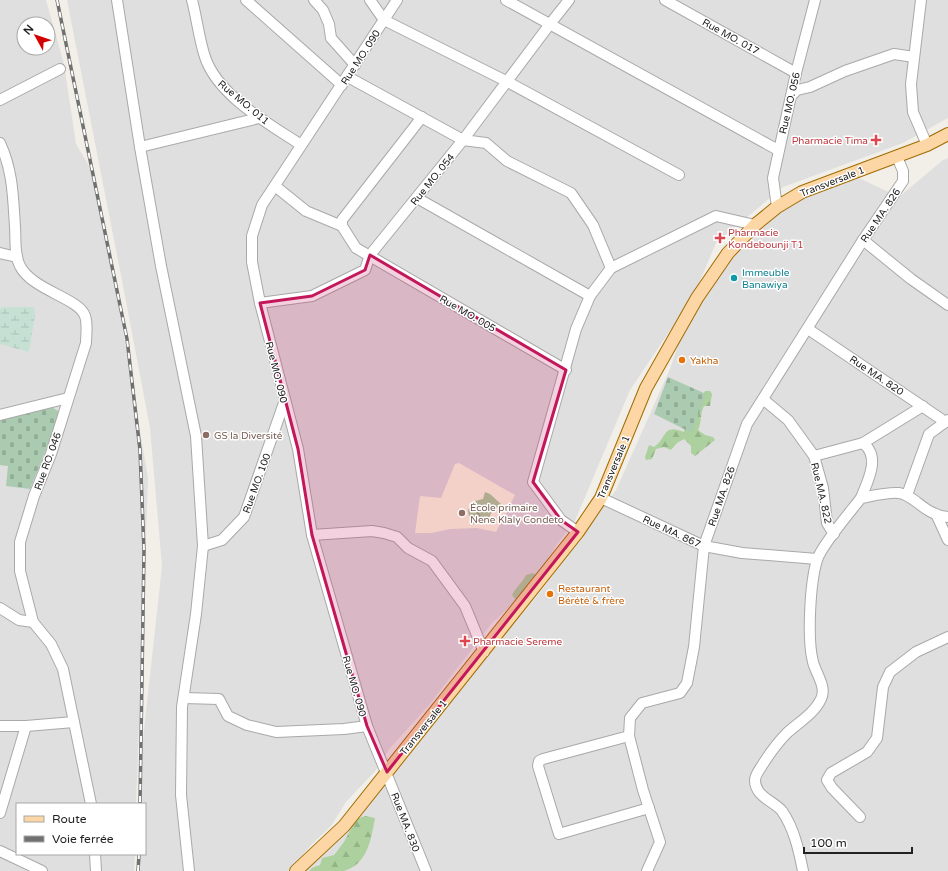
<svg xmlns="http://www.w3.org/2000/svg" width="948" height="871" font-family="'Varela Round',sans-serif">
	<style>
		.residential { fill: #e0dfdf; fill-rule: evenodd }
		.education { fill: #ffffe5 }
		.forest { fill: url(#forest-firs) }
		.wetland { fill: url(#wetland-marsh) }
		.cemetery { fill: url(#cemetery-stones) }
		.lines { fill: none; stroke-linecap: round; stroke-linejoin: round }
		.minor-casing { stroke: #a9a9a9; stroke-width: 12 }
		.major-casing { stroke: #a06b00; stroke-width: 14 }
		.minor { stroke: #fff; stroke-width: 10 }
		.major { stroke: #fcd6a4; stroke-width: 12 }
		.rail-casing { stroke: #707070; stroke-width: 3.5 }
		.rail { stroke: #fff; stroke-width: 2; stroke-dasharray: 6; stroke-linecap: butt }
		.marked { fill: #c2185b; fill-opacity: 0.2; stroke: #c2185b; stroke-width: 3; stroke-linejoin: round }
		.health-dot { fill: #e0444e; stroke: #fff; stroke-width: 1.5 }
		.culture-dot { fill: #0f9aa8; stroke: #fff; stroke-width: 1.5 }
		.food-dot { fill: #e8710a; stroke: #fff; stroke-width: 1.5 }
		.education-dot { fill: #8d6e63; stroke: #fff; stroke-width: 1.5 }
		.labels { text-anchor: middle; stroke-width: 3; stroke-linejoin: round; paint-order: stroke }
		.street-label { font-size: 10px; fill: #222; stroke: #fff }
		.health-label { font-size: 10px; fill: #be3a42; stroke: #fff; text-anchor: start }
		.culture-label { font-size: 10px; fill: #0d838f; stroke: #fff; text-anchor: start }
		.food-label { font-size: 10px; fill: #c56008; stroke: #fff; text-anchor: start }
		.education-label { font-size: 10px; fill: #785e54; stroke: #fff; text-anchor: start }
	</style>
	<defs>
		<pattern id="forest-firs" width="22" height="20" patternUnits="userSpaceOnUse"><rect width="22" height="20" fill="#add19e"/><path d="M5 1l3.5 6h-7zM16 11l3.5 6h-7z" fill="#95b388"/></pattern>
		<pattern id="wetland-marsh" width="20" height="14" patternUnits="userSpaceOnUse"><rect width="20" height="14" fill="#c6e0d4"/><path d="M1 5h8M5 5V1M11 12h8M15 12V8" fill="none" stroke="#aac0b6"/></pattern>
		<pattern id="cemetery-stones" width="16" height="16" patternUnits="userSpaceOnUse"><rect width="16" height="16" fill="#aacbaf"/><path d="M2 7V4a2 2 0 0 1 4 0v3zM10 15v-3a2 2 0 0 1 4 0v3z" fill="#92ae96"/></pattern>
	</defs>
	<rect width="100%" height="100%" fill="#f2efe9"/>
	<!-- residential -->
	<g class="residential">
		<path d="M0 0H46L64 64 76 144 92 171 118 301 148 478 136 804H17V854H135L134 871H0ZM24 24H48V48H24Z"/>
		<polygon points="67,0 948,0 948,118 903,143 783,187 716,243 699,283 677,320 630,390 575,521 557,544 532,586 492,623 429,705 390,748 376,770 346,802 331,826 312,844 288,871 139,871 140,854 145,854 145,804 141,804 142,748 162,566 150,428 124,291"/>
		<polygon points="948,158 948,871 306,871 374,794 541,591 616,490 670,369 686,322 708,284 768,215 810,195 859,178 899,197 943,160"/>
	</g>
	<!-- education -->
	<polygon class="education" points="459,463 515,495 496,532 477,528 450,529 431,533 415,533 420,496 441,498 455,464"/>
	<!-- forest -->
	<g class="forest">
		<path d="M705 391H710L712 394 710 406H704C700 413 702 422 698 430L705 435 713 437 715 440 695 456 691 453V446L684 439 677 443 671 450 664 447 656 449 652 459 646 460 645 457 649 445 654 447C667 439 662 423 684 432L685 424Z"/>
		<polygon points="485,492 490,494 501,504 494,512 492,511 489,518 473,524 470,522 468,510 475,501 483,499"/>
		<path d="M533 573 537 576 522 592V595L515 599 512 595C516 587 522 583 526 575Z"/>
		<path d="M365 816 375 818C371 839 368 864 344 871 334 871 320 871 309 871L312 868 320 865 322 858 334 855 344 842 356 819Z"/>
	</g>
	<!-- wetland -->
	<polygon class="wetland" points="3,307 34,307 35,315 29,352 0,344 0,309"/>
	<!-- cemetery -->
	<g class="cemetery">
		<polygon points="668,377 706,394 692,433 654,414"/>
		<polygon points="50,406 58,411 58,420 30,489 6,486 8,466 0,465 0,416"/>
	</g>
	<g class="lines">
		<defs>
			<g id="minor">
				<polyline points="117,0 140,147 161,266 196,436 203,546 196,614 182,707 181,795 189,871"/>
				<path d="M192 0C197 19 199 39 205 57 218 96 268 123 301 145"/>
				<polyline points="246,0 342,85"/>
				<polyline points="314,0 323,10 329,24 331,38 355,65"/>
				<polyline points="370,0 384,20 506,81 679,175"/>
				<polyline points="397,0 262,205 252,236 252,262 260,303 298,449 312,535 367,726 426,871"/>
				<polyline points="506,0 778,150"/>
				<polyline points="665,0 796,73"/>
				<polyline points="921,0 911,84 913,112 927,145"/>
				<polyline points="348,77 463,140 486,143 507,161 571,193 593,225 611,268"/>
				<polyline points="792,95 797,90 810,87 845,71 894,54 914,57"/>
				<polyline points="0,100 60,69"/>
				<path d="M0 143C13 171 13 197 15 227 16 240 14 255 20 266 32 290 79 298 85 316 88 324 86 335 86 343L51 454 34 496 20 542V571L33 622 51 644 63 669 91 804"/>
				<polyline points="140,147 259,118"/>
				<polyline points="275,186 306,211 342,226 356,248 566,370"/>
				<polyline points="417,198 590,296"/>
				<polyline points="777,207 773,178 796,73 815,0"/>
				<polyline points="342,226 342,220 422,117"/>
				<polyline points="863,240 911,279 948,305"/>
				<polyline points="0,253 17,257"/>
				<polyline points="260,303 312,296 365,270 370,255 463,140 550,24 569,0"/>
				<polyline points="808,329 941,419 944,423"/>
				<polyline points="763,399 788,420 814,456 823,488 827,523 834,534"/>
				<polyline points="0,415 68,398"/>
				<polyline points="814,456 863,443 923,406"/>
				<polyline points="907,495 929,434 948,420"/>
				<polyline points="601,498 704,546 742,553 817,559"/>
				<path d="M861 498C868 480 881 457 863 443"/>
				<polyline points="937,516 948,540"/>
				<polyline points="578,532 561,520 533,482 576,329 590,296 611,268 716,216 755,225"/>
				<polyline points="312,535 372,531 384,533 397,537 408,548 432,561 465,606 484,652"/>
				<polyline points="203,546 222,540 244,517 285,400"/>
				<polyline points="0,608 19,620 33,622"/>
				<polyline points="184,698 219,699 228,716 247,725 276,732 344,729 367,726"/>
				<polyline points="0,726 26,726 74,722"/>
				<polyline points="629,736 543,759 539,761 538,766 559,834 649,808"/>
				<polyline points="0,813 26,726"/>
				<polyline points="860,817 832,788 827,780 831,773 867,752 877,738 883,687 890,672 916,652 948,637"/>
				<polyline points="0,851 42,871"/>
				<polyline points="95,854 96,871"/>
				<polyline points="647,871 660,842 643,790 629,736 630,718 642,703 680,693 687,683 694,647 704,546 747,424 863,240 903,181 903,171 897,157"/>
				<path d="M803 871C799 851 794 828 782 811 774 801 755 797 755 780 755 775 760 769 763 764 770 753 778 742 787 733 799 722 814 714 821 699 827 687 816 674 813 662 807 639 810 583 817 560 821 546 851 511 861 498 872 496 887 492 899 493 915 495 924 515 948 517"/>
			</g>
			<polyline id="major" points="296,871 344,826 578,532 601,498 646,388 697,298 728,253 755,225 777,207 802,192 927,145 948,134"/>
		</defs>
		<!-- minor casing -->
		<use href="#minor" class="minor-casing"/>
		<!-- major casing -->
		<use href="#major" class="major-casing"/>
		<!-- minor -->
		<use href="#minor" class="minor"/>
		<!-- major -->
		<use href="#major" class="major"/>
		<defs>
			<g id="rail">
				<polyline points="57,0 127,339 140,450 144,551 140,804"/>
				<polyline points="138,871 139,854"/>
			</g>
		</defs>
		<!-- rail casing -->
		<use href="#rail" class="rail-casing"/>
		<!-- rail -->
		<use href="#rail" class="rail"/>
	</g>
	<!-- marked area -->
	<path class="marked" d="M370 255 566 370 533 482 561 520 578 532 387 772 367 726 312 535 298 449 260 303 312 296 365 270Z"/>
	<!-- markers -->
	<g class="health-dot">
		<path d="M874 134h4v4h4v4h-4v4h-4v-4h-4v-4h4z"/>
		<path d="M718 232h4v4h4v4h-4v4h-4v-4h-4v-4h4z"/>
		<path d="M463 635h4v4h4v4h-4v4h-4v-4h-4v-4h4z"/>
	</g>
	<circle class="culture-dot" cx="734" cy="278" r="4"/>
	<g class="food-dot">
		<circle cx="682" cy="360" r="4"/>
		<circle cx="550" cy="594" r="4"/>
	</g>
	<g class="education-dot">
		<circle cx="206" cy="435" r="4"/>
		<circle cx="462" cy="513" r="4"/>
	</g>
	<g class="labels">
		<!-- street labels -->
		<g class="street-label">
			<text transform="translate(731 36) rotate(29)" y="4">Rue MO. 017</text>
			<text transform="translate(360 57) rotate(-57)" y="4">Rue MO. 090</text>
			<text transform="translate(244 102) rotate(40)" y="4">Rue MO. 011</text>
			<text transform="translate(789 103) rotate(-77)" y="4">Rue MO. 056</text>
			<text transform="translate(432 179) rotate(-51)" y="4">Rue MO. 054</text>
			<text transform="translate(832 181) rotate(-21)" y="4">Transversale 1</text>
			<text transform="translate(880 215) rotate(-56)" y="4">Rue MA. 826</text>
			<text transform="translate(468 313) rotate(30)" y="4">Rue MO. 005</text>
			<text transform="translate(277 372) rotate(76)" y="4">Rue MO. 090</text>
			<text transform="translate(877 375) rotate(34)" y="4">Rue MA. 820</text>
			<text transform="translate(47 461) rotate(-70)" y="4">Rue RO. 046</text>
			<text transform="translate(613 467) rotate(-67)" y="4">Transversale 1</text>
			<text transform="translate(256 483) rotate(-70)" y="4">Rue MO. 100</text>
			<text transform="translate(822 493) rotate(77)" y="4">Rue MA. 822</text>
			<text transform="translate(721 496) rotate(-71)" y="4">Rue MA. 826</text>
			<text transform="translate(672 531) rotate(25)" y="4">Rue MA. 867</text>
			<text transform="translate(355 686) rotate(74)" y="4">Rue MO. 090</text>
			<text transform="translate(423 727) rotate(-51)" y="4">Transversale 1</text>
			<text transform="translate(406 822) rotate(69)" y="4">Rue MA. 830</text>
		</g>
		<!-- health labels -->
		<g class="health-label">
			<text x="868" y="144" text-anchor="end">Pharmacie Tima</text>
			<text x="728" y="236">Pharmacie<tspan x="728" dy="12">Kondebounji T1</tspan></text>
			<text x="473" y="645">Pharmacie Sereme</text>
		</g>
		<!-- culture labels -->
		<g class="culture-label">
			<text x="742" y="276">Immeuble<tspan x="742" dy="12">Banawiya</tspan></text>
		</g>
		<!-- food labels -->
		<g class="food-label">
			<text x="690" y="364">Yakha</text>
			<text x="558" y="592">Restaurant<tspan x="558" dy="12">Bérété &amp; frère</tspan></text>
		</g>
		<!-- education labels -->
		<g class="education-label">
			<text x="214" y="439">GS la Diversité</text>
			<text x="470" y="511">École primaire<tspan x="470" dy="12">Nene Klaly Condeto</tspan></text>
		</g>
	</g>
	<!-- legend -->
	<rect x="16" y="803" width="130" height="52" fill="#ffffff" stroke="#a7a7a7"/>
	<rect x="24" y="816" width="20" height="6" fill="#fcd6a4" stroke="#a7a7a7"/>
	<text x="52" y="823" font-size="12" fill="#222222">Route</text>
	<rect x="24" y="836" width="20" height="6" fill="#707070" stroke="#a7a7a7"/>
	<text x="52" y="843" font-size="12" fill="#222222">Voie ferrée</text>
	<!-- north arrow -->
	<g transform="translate(36 36) rotate(310)"><circle r="19" fill="#ffffff" stroke="#a7a7a7"/>
	<path d="M0-3L7 15L0 10L-7 15Z" fill="#d40000"/>
	<text y="-6" font-size="11" font-weight="bold" text-anchor="middle" fill="#222222">N</text>
	</g>
	<!-- scale -->
	<path d="M804 847v6h108v-6" fill="none" stroke="#222222" stroke-width="2"/>
	<text x="810" y="847" font-size="12" fill="#222222" stroke="#ffffff" stroke-width="3" paint-order="stroke">100 m</text>
</svg>
